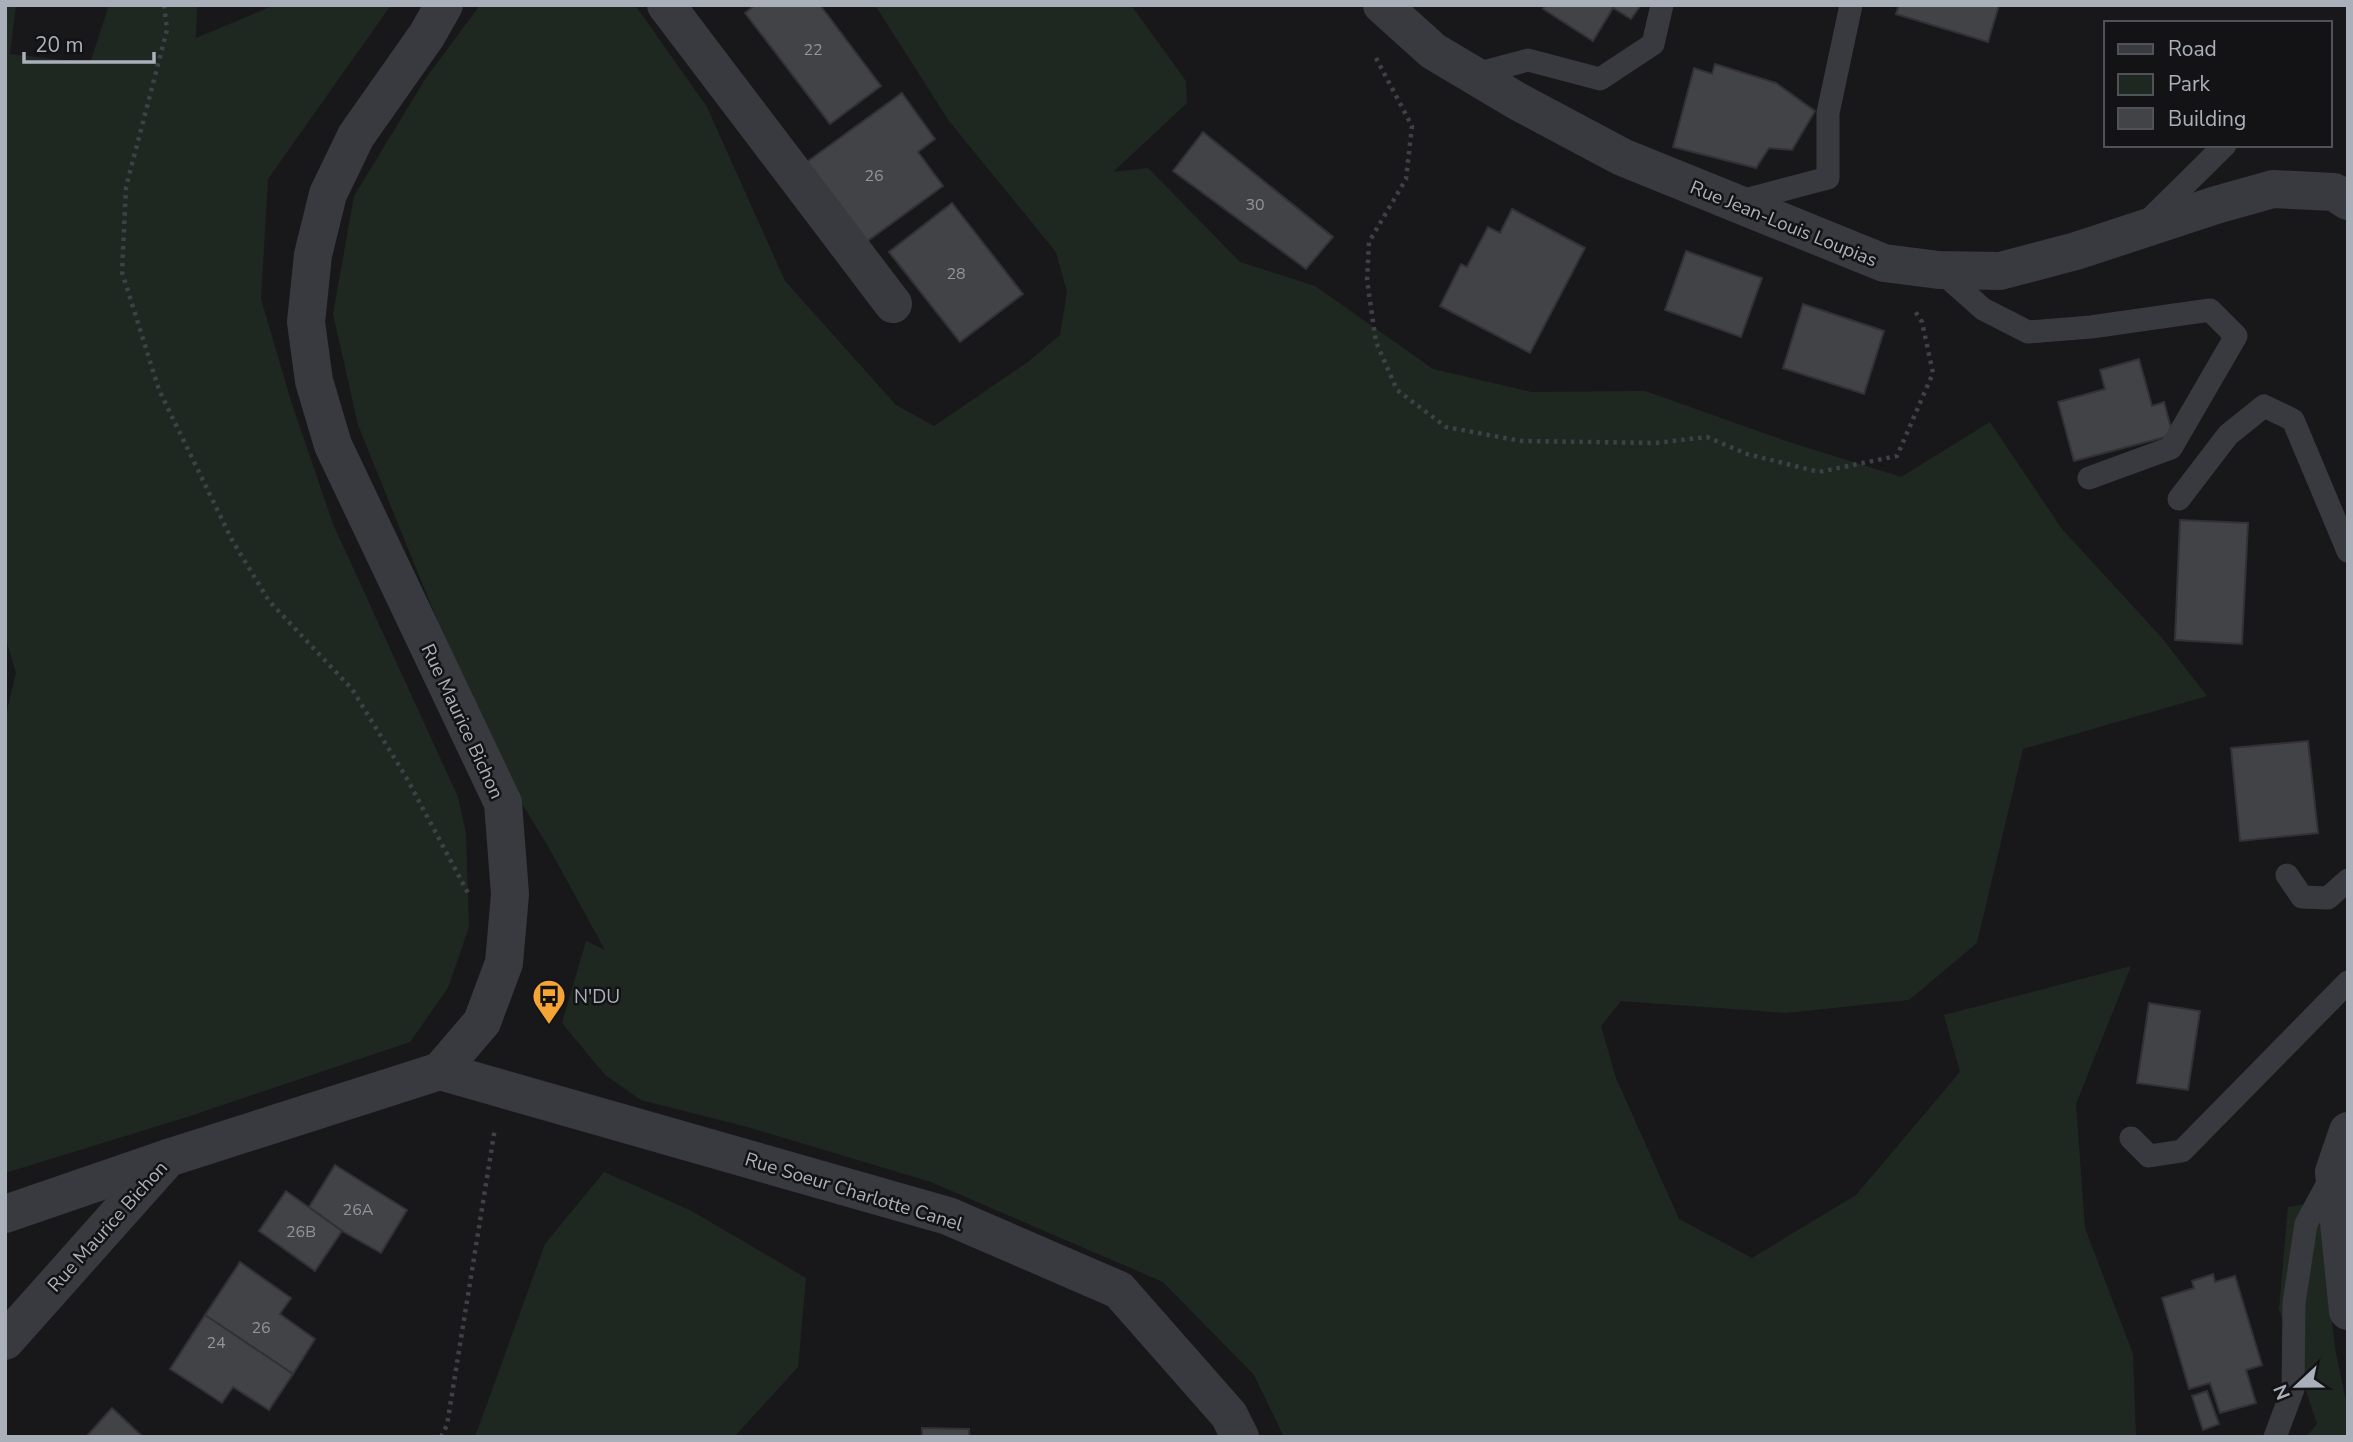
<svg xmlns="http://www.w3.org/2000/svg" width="2353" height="1442" font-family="'Nunito Sans',sans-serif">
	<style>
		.green { fill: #1f2820 }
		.building { fill: #424347; stroke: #323236; stroke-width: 2 }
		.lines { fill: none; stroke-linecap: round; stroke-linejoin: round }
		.path { stroke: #3f4146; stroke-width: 4.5; stroke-dasharray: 3.5 5; stroke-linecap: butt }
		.service { stroke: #393a3f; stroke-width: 23 }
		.minor { stroke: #393a3f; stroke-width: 38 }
		.tertiary { stroke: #393a3f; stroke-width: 38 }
		.labels { text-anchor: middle; stroke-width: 5; stroke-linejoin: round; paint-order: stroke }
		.number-label { font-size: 16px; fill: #90959d }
		.street-label { font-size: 19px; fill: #aab0ba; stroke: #131315 }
		.poi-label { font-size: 19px; fill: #aab0ba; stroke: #131315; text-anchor: start }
	</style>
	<rect width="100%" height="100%" fill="#18181a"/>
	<!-- green -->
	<g class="green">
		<polygon points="5,5 16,5 10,54 90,63 109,5 197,5 196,38 275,5 391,5 268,179 261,299 291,401 333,524 458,797 466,833 469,927 448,988 410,1042 187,1117 5,1173 5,719 16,673 5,636"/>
		<polygon points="480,5 635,5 707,107 785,281 896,405 934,426 1028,362 1060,335 1067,292 1056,252 949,121 875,5 1131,5 1186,81 1187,103 1113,172 1148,168 1240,262 1315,286 1433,369 1531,392 1645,391 1786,441 1901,477 1990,422 2062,529 2162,638 2207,696 2023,749 1977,943 1909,1000 1786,1013 1621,1001 1601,1026 1616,1078 1679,1219 1752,1258 1856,1195 1960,1072 1944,1015 2131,966 2076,1104 2085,1228 2133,1354 2136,1437 1284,1437 1254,1375 1163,1282 931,1182 751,1128 641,1100 605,1075 562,1023 586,941 605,950 549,848 491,753 358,425 333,314 354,196 426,78"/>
		<polygon points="604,1172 690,1210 806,1278 798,1367 734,1437 475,1437 545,1244"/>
		<polygon points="2319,1202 2335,1348 2348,1411 2348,1437 2306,1437 2317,1424 2279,1309 2288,1207"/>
	</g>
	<!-- building -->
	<g class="building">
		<polygon points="755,5 820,5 881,86 830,124 745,13"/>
		<polygon points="1545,5 1641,5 1631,19 1613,8 1593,41 1543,9"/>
		<polygon points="1899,5 1999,5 1988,42 1896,14"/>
		<polygon points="1715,64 1776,83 1815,111 1792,150 1769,148 1756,168 1673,147 1694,68 1712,74"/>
		<polygon points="902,93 935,139 918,152 943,186 862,245 804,164"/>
		<polygon points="1203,132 1333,237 1306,269 1173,171"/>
		<polygon points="952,203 1023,294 960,342 889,252"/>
		<polygon points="1512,209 1585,248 1530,353 1440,306 1461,264 1467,267 1488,227 1500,233"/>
		<polygon points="1686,251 1762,278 1741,337 1665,310"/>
		<polygon points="1803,304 1884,331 1864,394 1783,368"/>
		<polygon points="2139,359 2152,406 2164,402 2173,435 2074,461 2058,402 2105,389 2100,370"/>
		<polygon points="2180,520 2248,523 2242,644 2175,640"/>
		<polygon points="2308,741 2318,833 2240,841 2231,748"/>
		<polygon points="2149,1003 2200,1011 2188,1090 2137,1083"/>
		<polygon points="335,1165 407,1210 381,1253 342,1231 309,1207"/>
		<polygon points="286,1191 342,1231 315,1271 259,1231"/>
		<polygon points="240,1262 291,1298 280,1314 315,1339 293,1374 205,1315"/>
		<polygon points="2213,1274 2215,1282 2235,1276 2262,1365 2246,1370 2256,1403 2220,1413 2210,1383 2189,1389 2162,1298 2194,1288 2192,1281"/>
		<polygon points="205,1315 293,1374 269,1410 233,1387 222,1403 170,1369"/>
		<polygon points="2207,1391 2219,1424 2203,1430 2192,1396"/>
		<polygon points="112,1408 143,1437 86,1437"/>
		<polygon points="922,1428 969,1429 969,1437 922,1437"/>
	</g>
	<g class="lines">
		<!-- path -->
		<g class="path">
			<polyline points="164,5 167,30 126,187 122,272 159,390 232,540 269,601 352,689 406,777 468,893"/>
			<polyline points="1376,58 1412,126 1406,179 1369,242 1367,280 1376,342 1397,390 1446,427 1521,441 1656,443 1707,437 1747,454 1819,472 1897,456 1933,373 1922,322 1913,308"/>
			<polyline points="441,1437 447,1425 495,1128"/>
		</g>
		<!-- service -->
		<g class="service">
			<polyline points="1472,75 1528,60 1600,79 1653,44 1662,5"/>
			<polyline points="1737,202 1828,178 1828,113 1851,5"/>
			<polyline points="2148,221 2225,145"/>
			<polyline points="1939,270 1983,309 2028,332 2091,327 2210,310 2236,336 2171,448 2089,478"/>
			<polyline points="2179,499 2228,435 2264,406 2293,420 2348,551"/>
			<polyline points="2287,875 2302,897 2328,898 2348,880"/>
			<polyline points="2131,1138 2149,1156 2182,1151 2348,982"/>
			<polyline points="2275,1437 2293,1389 2294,1303 2306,1224 2333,1174"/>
		</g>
		<!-- minor -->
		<g class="minor">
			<polyline points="666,5 893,304"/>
			<polyline points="1382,5 1433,51 1517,101 1622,157 1884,263 1939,270 2000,271 2076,251 2216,205 2273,189 2334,192 2348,201"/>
			<polyline points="440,1071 948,1216 1119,1290 1229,1415 1240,1437"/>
			<polyline points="2348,1131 2334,1172 2348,1311"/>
			<polyline points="5,1341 168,1158"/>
		</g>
		<!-- tertiary -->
		<polyline class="tertiary" points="5,1214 168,1158 440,1071 482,1022 504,963 510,894 503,803 333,445 314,381 306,322 313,255 328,194 356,136 427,35 444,5"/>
	</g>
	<!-- icons -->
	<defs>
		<symbol id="bus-pin" viewBox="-11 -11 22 30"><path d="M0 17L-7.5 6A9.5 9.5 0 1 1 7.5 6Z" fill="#f4a535" stroke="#131315"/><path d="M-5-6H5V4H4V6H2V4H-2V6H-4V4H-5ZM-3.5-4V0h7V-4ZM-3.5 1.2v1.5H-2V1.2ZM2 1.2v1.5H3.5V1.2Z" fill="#111"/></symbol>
	</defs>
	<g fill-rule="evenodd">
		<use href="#bus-pin" x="530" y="977" width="38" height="52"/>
	</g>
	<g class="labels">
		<!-- number labels -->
		<g class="number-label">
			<text x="813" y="55">22</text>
			<text x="874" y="181">26</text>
			<text x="1255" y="210">30</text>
			<text x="956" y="279">28</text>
			<text x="358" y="1215">26A</text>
			<text x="301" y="1237">26B</text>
			<text x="261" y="1333">26</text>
			<text x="216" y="1348">24</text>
		</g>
		<!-- street labels -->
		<g class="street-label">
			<text transform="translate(1784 223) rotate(22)" y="7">Rue Jean-Louis Loupias</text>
			<text transform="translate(463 721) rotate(65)" y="7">Rue Maurice Bichon</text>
			<text transform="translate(854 1191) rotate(17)" y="7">Rue Soeur Charlotte Canel</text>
			<text transform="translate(107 1226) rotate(-48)" y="7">Rue Maurice Bichon</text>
		</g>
		<!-- poi labels -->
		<g class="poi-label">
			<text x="574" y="1003">N'DU</text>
		</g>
	</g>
	<!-- border -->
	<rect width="2353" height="1442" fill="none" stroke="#aab0ba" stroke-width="14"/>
	<!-- legend -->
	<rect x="2104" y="21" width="228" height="126" fill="#131315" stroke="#4f5257" stroke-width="2"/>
	<rect x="2118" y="44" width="35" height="10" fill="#393a3f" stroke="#4f5257" stroke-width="2"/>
	<text x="2168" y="56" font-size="21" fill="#aab0ba">Road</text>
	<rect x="2118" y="74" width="35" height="21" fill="#1f2820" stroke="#4f5257" stroke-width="2"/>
	<text x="2168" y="91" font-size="21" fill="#aab0ba">Park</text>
	<rect x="2118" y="108" width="35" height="21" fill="#424347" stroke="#4f5257" stroke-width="2"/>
	<text x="2168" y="126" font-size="21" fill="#aab0ba">Building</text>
	<!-- north arrow -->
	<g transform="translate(2297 1386) rotate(248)" stroke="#131315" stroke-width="5" paint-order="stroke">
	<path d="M0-5L12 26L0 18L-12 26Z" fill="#aab0ba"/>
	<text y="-10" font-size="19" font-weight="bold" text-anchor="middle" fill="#aab0ba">N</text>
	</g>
	<!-- scale -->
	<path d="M24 52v10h130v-10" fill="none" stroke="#aab0ba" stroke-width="3.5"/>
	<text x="35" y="52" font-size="21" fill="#aab0ba" stroke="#131315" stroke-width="5" paint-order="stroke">20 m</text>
</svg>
